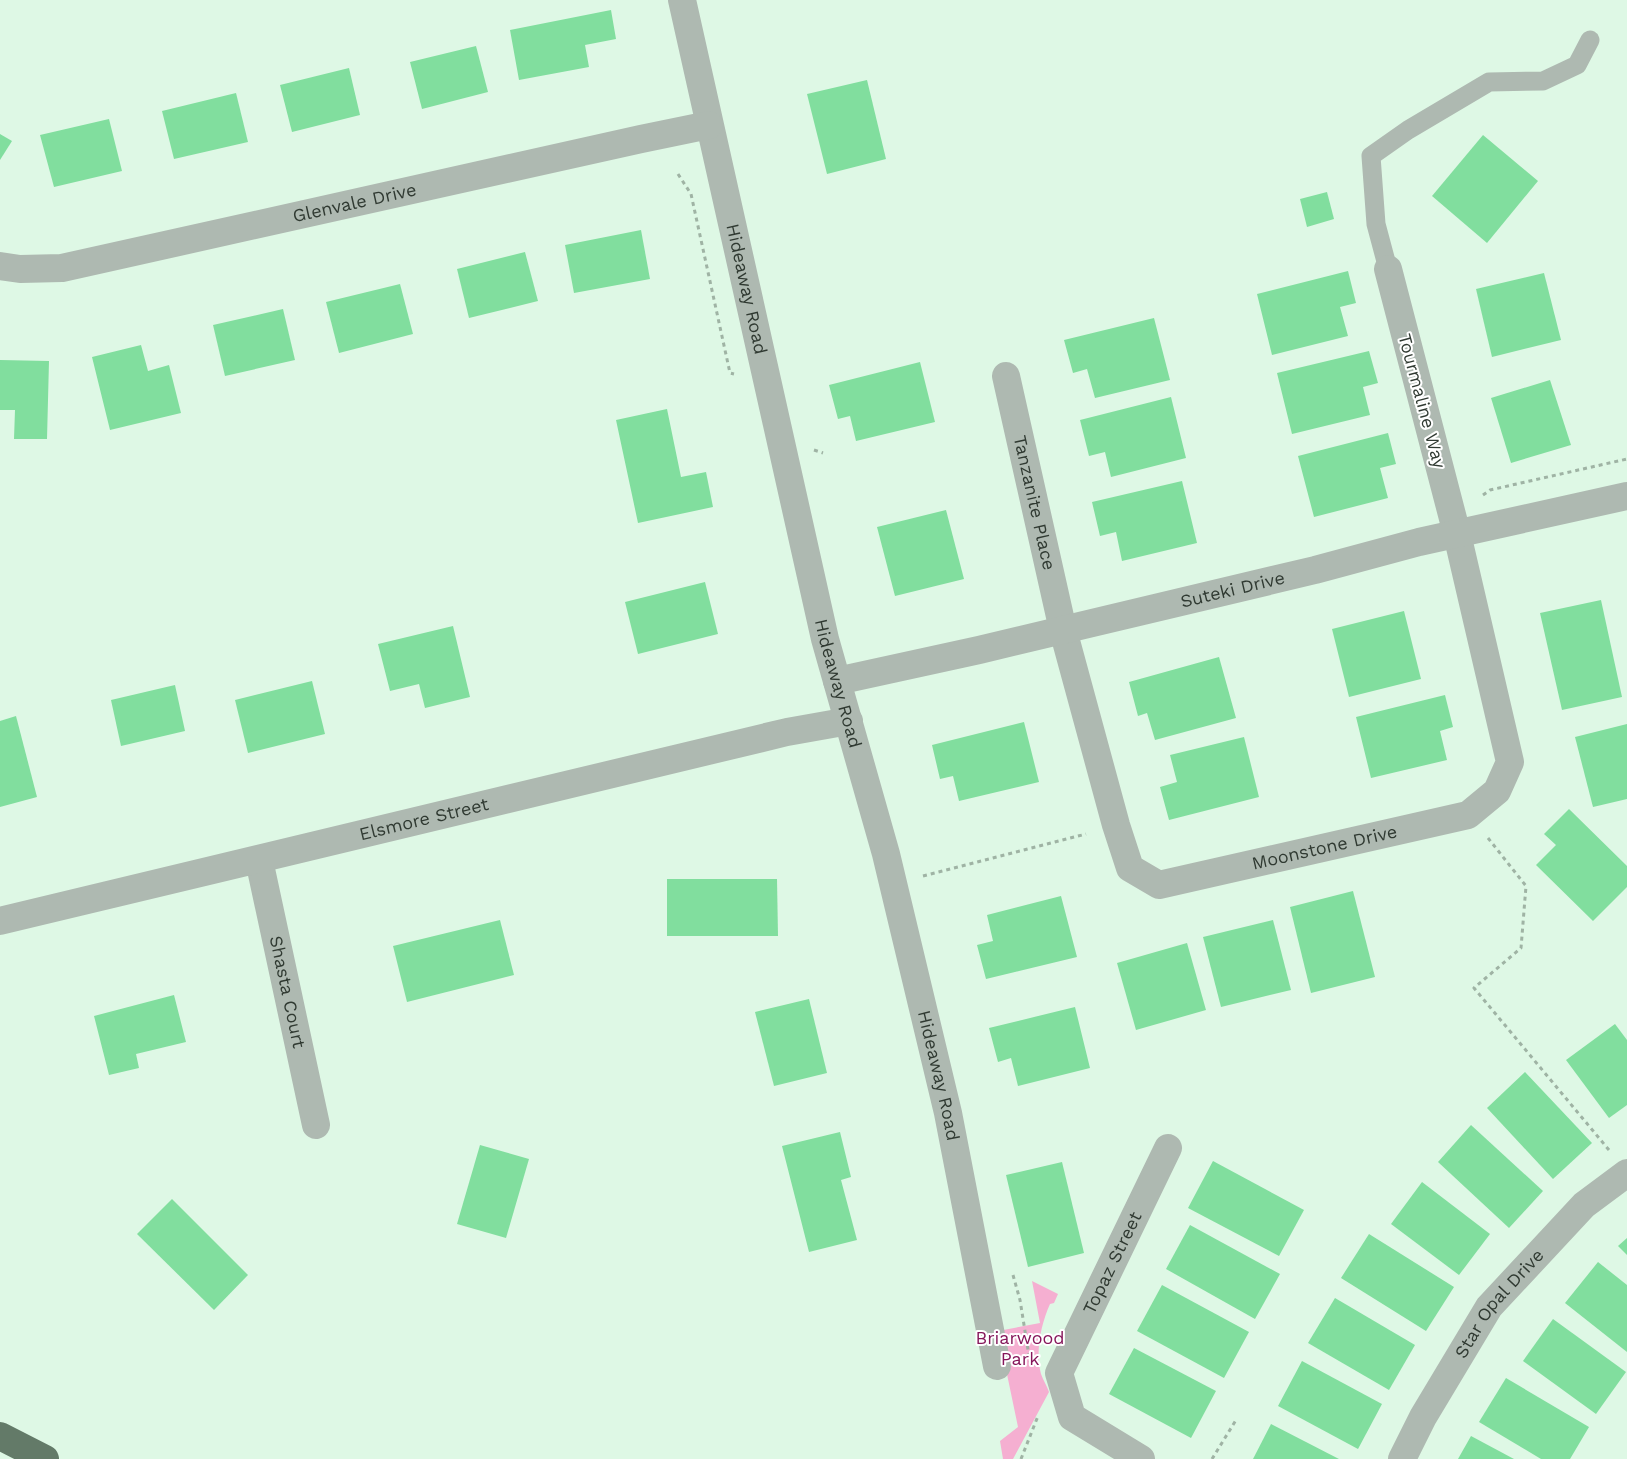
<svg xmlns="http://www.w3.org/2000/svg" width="1627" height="1459" font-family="'Work Sans',sans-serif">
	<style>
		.green { fill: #f5afd1 }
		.building { fill: #81de9e }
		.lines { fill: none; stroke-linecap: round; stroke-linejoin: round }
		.path { stroke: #9fb3a4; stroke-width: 3; stroke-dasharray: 4 4; stroke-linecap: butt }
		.lane { stroke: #aeb9b1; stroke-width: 19 }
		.street { stroke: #aeb9b1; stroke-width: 28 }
		.highway { stroke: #637a68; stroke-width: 28 }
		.labels { text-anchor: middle; stroke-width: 4; stroke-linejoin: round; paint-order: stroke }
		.street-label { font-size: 18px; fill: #303a32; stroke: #fff }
		.park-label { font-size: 18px; fill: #86175b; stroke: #fff }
	</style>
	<rect width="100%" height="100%" fill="#def8e5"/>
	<!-- green -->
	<path class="green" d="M1032 1281 1058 1294 1054 1303 1050 1304C1041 1324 1035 1352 1041 1374 1043 1380 1047 1386 1049 1392L1013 1459H1003L1000 1441 1018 1427 998 1331 1040 1323Z"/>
	<!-- building -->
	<g class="building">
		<polygon points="611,10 616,39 585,45 589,67 519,80 510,30"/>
		<polygon points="476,46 488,92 422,109 410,62"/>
		<polygon points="349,68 360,115 292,132 280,85"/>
		<polygon points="867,80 886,159 827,174 807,94"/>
		<polygon points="236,93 248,142 174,159 162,111"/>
		<polygon points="109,119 122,171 54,187 40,135"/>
		<polygon points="0,134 12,141 0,160"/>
		<polygon points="1483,135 1538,181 1487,243 1432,196"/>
		<polygon points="1327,192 1334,219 1307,227 1300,199"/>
		<polygon points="641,230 650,279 574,293 565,245"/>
		<polygon points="525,252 538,301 469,318 457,269"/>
		<polygon points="1348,271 1356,303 1340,307 1348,336 1272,355 1257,294"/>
		<polygon points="1544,273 1561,340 1492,357 1476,289"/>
		<polygon points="400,284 413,334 339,353 326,302"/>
		<polygon points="283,309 295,360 225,376 213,325"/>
		<polygon points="1154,318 1170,380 1095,398 1087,369 1073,373 1064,340"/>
		<polygon points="141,345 148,371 169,365 181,413 110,430 92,357"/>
		<polygon points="1369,351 1378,383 1363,387 1370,415 1292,434 1277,373"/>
		<polygon points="0,360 49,361 47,439 14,439 15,410 0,410"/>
		<polygon points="920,362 935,422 856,441 850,416 838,419 829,385"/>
		<polygon points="1550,380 1571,445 1511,463 1491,398"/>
		<polygon points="1171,397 1186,458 1111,477 1105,452 1089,456 1080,420"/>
		<polygon points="667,409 681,477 706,472 713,507 638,523 616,420"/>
		<polygon points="1388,433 1396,464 1380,468 1388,498 1314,517 1298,456"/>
		<polygon points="1182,481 1197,543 1122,561 1116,532 1100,536 1092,502"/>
		<polygon points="946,510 964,579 895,596 877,527"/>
		<polygon points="705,582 718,634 638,654 625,602"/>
		<polygon points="1601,600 1622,697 1562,710 1540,613"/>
		<polygon points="1404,611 1421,679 1349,697 1332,629"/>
		<polygon points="453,626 470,697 425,708 419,684 390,691 378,644"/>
		<polygon points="1219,657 1236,718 1155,740 1147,713 1138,716 1129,682"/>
		<polygon points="312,681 325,734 248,753 235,700"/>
		<polygon points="175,685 185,731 121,746 111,700"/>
		<polygon points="1445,695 1453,727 1440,731 1447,760 1371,778 1356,717"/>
		<polygon points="16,716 37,797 0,807 0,721"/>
		<polygon points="1024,722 1039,782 959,801 953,776 940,779 932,745"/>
		<polygon points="1627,724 1627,799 1593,807 1575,737"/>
		<polygon points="1244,737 1259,797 1169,820 1160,787 1177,782 1170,755"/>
		<polygon points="1569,809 1627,866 1627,887 1593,921 1536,865 1556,845 1544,834"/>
		<polygon points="667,879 777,879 778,936 667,936"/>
		<polygon points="1353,891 1375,977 1311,993 1290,907"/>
		<polygon points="1061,896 1077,957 986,979 977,945 993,941 987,915"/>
		<polygon points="500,920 514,975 407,1002 393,946"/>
		<polygon points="1273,920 1291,990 1221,1007 1203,937"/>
		<polygon points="1187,943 1206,1010 1136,1030 1117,963"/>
		<polygon points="174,995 186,1042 136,1054 139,1068 109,1075 94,1016"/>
		<polygon points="809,999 827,1073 774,1086 755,1012"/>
		<polygon points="1075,1007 1090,1068 1018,1086 1011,1058 998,1062 989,1028"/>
		<polygon points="1615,1024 1627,1040 1627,1105 1609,1118 1566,1060"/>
		<polygon points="1525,1072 1592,1143 1553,1179 1487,1108"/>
		<polygon points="1471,1125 1543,1191 1509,1228 1438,1162"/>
		<polygon points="840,1132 851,1177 841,1180 857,1240 809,1252 782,1146"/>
		<polygon points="480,1145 529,1159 506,1238 457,1224"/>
		<polygon points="1213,1161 1304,1210 1279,1256 1188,1208"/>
		<polygon points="1062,1162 1084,1253 1028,1267 1006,1175"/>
		<polygon points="1422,1182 1490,1234 1459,1275 1391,1224"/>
		<polygon points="172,1199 248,1275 214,1310 137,1234"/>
		<polygon points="1190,1225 1280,1274 1255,1319 1166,1269"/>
		<polygon points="1369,1234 1454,1287 1426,1331 1341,1278"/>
		<polygon points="1627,1238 1627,1255 1618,1246"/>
		<polygon points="1598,1262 1627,1285 1627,1352 1565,1303"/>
		<polygon points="1162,1285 1249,1332 1224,1378 1137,1331"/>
		<polygon points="1335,1298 1415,1345 1389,1390 1308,1343"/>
		<polygon points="1553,1319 1626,1372 1596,1414 1523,1361"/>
		<polygon points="1134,1348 1216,1391 1191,1438 1109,1394"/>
		<polygon points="1302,1361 1382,1404 1358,1449 1278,1406"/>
		<polygon points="1506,1378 1589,1427 1570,1459 1541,1459 1479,1422"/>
		<polygon points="1271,1424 1339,1459 1253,1459"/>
		<polygon points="1471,1436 1514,1459 1458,1459"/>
	</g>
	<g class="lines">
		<!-- path -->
		<g class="path">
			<polyline points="678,174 691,194 730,373 734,374"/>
			<polyline points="814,450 823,453"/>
			<polyline points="1483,495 1490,490 1627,459"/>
			<polyline points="1488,838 1526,886 1521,948 1474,988 1609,1150"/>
			<polyline points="923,876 1086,834"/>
			<polyline points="1013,1275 1020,1300 1030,1362"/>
			<polyline points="1021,1459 1038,1416"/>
			<polyline points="1212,1459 1236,1420"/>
		</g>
		<!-- lane -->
		<polyline class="lane" points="1388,269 1376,224 1371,156 1408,130 1489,82 1543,81 1577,65 1590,40"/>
		<!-- street -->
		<g class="street">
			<path id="s1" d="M682 0 825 639 886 854 948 1113 997 1366"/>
			<path id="s2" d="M0 266 20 269 62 268 641 139 709 125"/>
			<path id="s3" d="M1006 376 1063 630 1116 825 1130 868 1159 885 1468 815 1497 791 1510 762 1457 534 1388 269"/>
			<path id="s4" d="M837 681 979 650 1315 570 1419 542 1627 496"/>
			<path id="s5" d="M259 860 316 1125"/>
			<path id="s6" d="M0 921 787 732 849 721"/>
			<path id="s7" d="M1141 1459 1072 1417 1059 1373 1168 1148"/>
			<path id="s8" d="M1402 1459 1423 1417 1489 1307 1584 1205 1627 1173"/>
		</g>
		<!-- highway -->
		<polyline class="highway" points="0,1436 45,1459"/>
	</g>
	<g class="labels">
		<!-- street labels -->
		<g class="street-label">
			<text dy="6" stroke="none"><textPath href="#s2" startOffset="362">Glenvale Drive</textPath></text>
			<text dy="6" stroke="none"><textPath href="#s1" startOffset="296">Hideaway Road</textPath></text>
			<text transform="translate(1422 401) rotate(75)" y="6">Tourmaline Way</text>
			<text dy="6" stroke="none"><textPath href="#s3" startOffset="130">Tanzanite Place</textPath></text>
			<text dy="6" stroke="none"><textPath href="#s4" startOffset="406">Suteki Drive</textPath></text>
			<text dy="6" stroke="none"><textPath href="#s1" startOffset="701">Hideaway Road</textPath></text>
			<text dy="6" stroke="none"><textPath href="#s6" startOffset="436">Elsmore Street</textPath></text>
			<text dy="6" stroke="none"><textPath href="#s3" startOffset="711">Moonstone Drive</textPath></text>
			<text dy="6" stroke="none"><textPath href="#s5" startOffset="135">Shasta Court</textPath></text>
			<text dy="6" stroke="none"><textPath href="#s1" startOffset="1106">Hideaway Road</textPath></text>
			<text dy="6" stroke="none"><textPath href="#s7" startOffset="249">Topaz Street</textPath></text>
			<text dy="6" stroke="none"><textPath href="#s8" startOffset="184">Star Opal Drive</textPath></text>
		</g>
		<!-- park labels -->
		<g class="park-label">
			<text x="1020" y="1344">Briarwood<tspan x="1020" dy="21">Park</tspan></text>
		</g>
	</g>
</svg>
